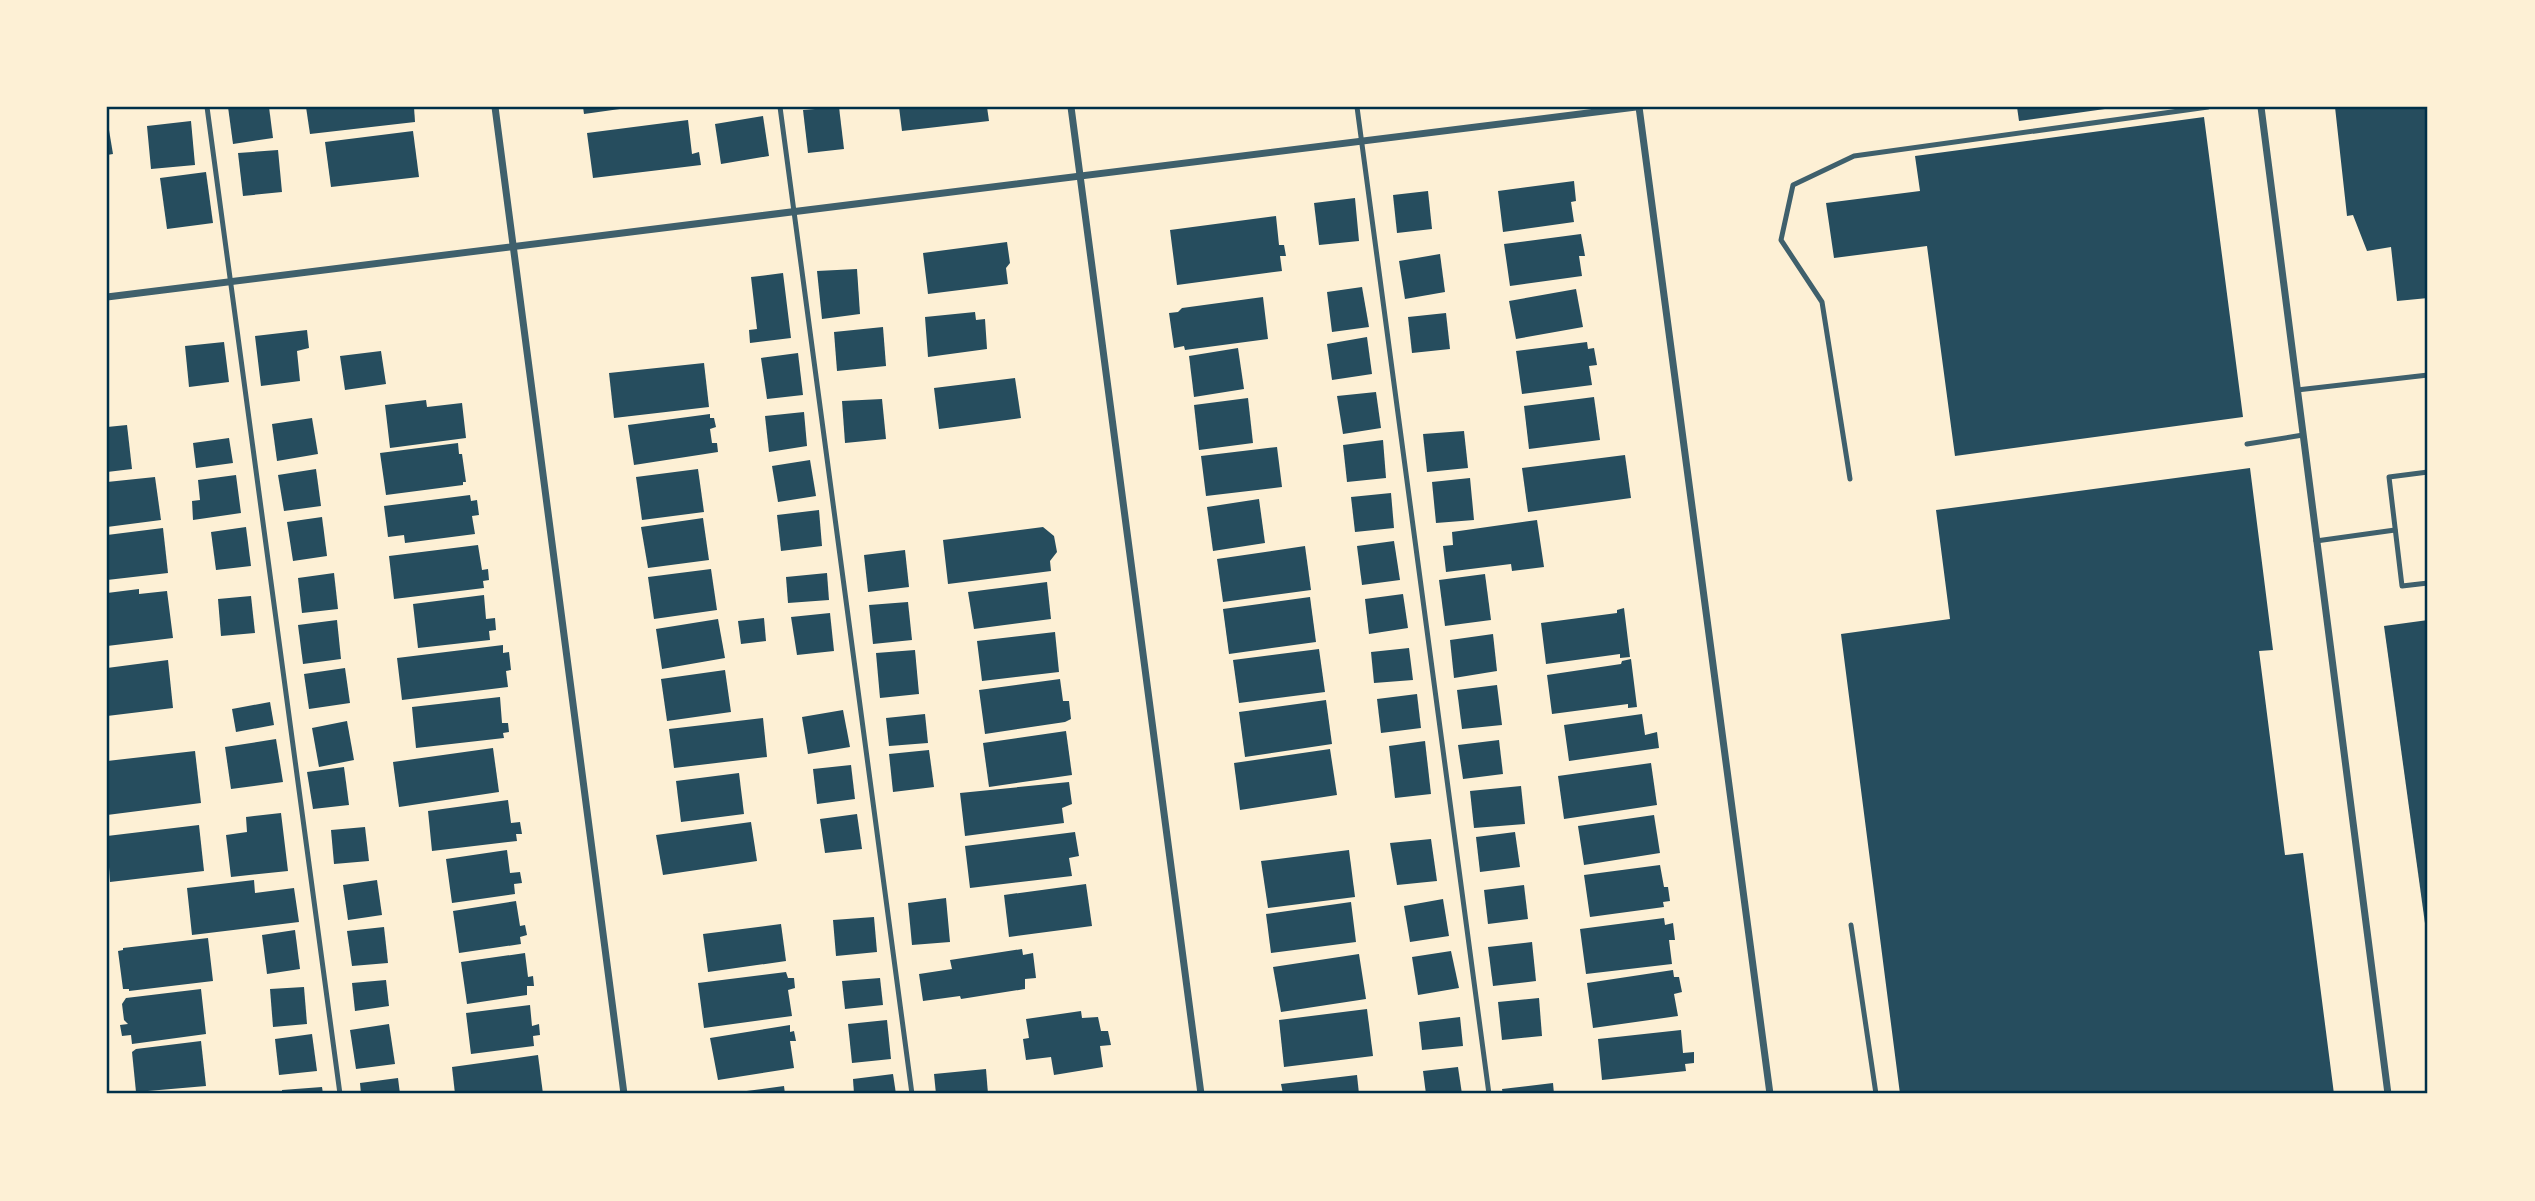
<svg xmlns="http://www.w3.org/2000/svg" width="2535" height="1201" font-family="Signika,sans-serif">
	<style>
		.building { fill: #264d5e }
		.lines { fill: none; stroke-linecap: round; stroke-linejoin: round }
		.service { stroke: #3f606c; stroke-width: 5 }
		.minor { stroke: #3f606c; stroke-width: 7 }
		.neatline { fill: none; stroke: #003049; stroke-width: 2.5 }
	</style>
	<rect width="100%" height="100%" fill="#fdf0d5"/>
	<!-- building -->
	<g class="building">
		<polygon points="228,107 269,107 273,138 233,144"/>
		<polygon points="306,107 414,107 415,122 310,134"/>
		<polygon points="583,107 627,107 627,108 584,114"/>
		<polygon points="839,107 844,149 808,153 803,110"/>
		<polygon points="899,107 987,107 989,121 902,131"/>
		<polygon points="2017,107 2112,107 2112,108 2019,121"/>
		<polygon points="2335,107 2428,107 2428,298 2397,301 2391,247 2367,251 2353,215 2347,216"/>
		<polygon points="763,116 769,156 721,164 715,124"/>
		<polygon points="2204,117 2243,417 1955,456 1927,246 1834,258 1826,203 1920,191 1915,156"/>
		<polygon points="107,118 113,154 107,155"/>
		<polygon points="688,120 692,154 699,152 701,165 593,178 587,133"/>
		<polygon points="191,121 195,165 151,169 147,126"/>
		<polygon points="413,131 419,177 331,187 325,142"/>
		<polygon points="278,150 282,192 243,196 238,153"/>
		<polygon points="206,172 213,223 167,229 160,178"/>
		<polygon points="1574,181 1576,201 1571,202 1574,222 1503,232 1498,191"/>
		<polygon points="1428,191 1432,229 1397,233 1393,195"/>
		<polygon points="1355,198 1359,241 1319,245 1314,203"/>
		<polygon points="1276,216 1279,245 1284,245 1286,256 1280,256 1282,271 1177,285 1170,230"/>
		<polygon points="1581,234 1585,256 1579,256 1582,276 1510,286 1504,244"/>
		<polygon points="1007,242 1010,263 1006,268 1008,284 928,294 923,253"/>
		<polygon points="1440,254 1445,292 1405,299 1399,261"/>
		<polygon points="857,269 860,314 822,319 817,271"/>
		<polygon points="783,273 791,338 750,343 749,330 757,329 751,277"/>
		<polygon points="1362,287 1369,327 1332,332 1327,292"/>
		<polygon points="1576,289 1583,327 1516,339 1509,301"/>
		<polygon points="1263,297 1268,339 1185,350 1184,346 1174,348 1169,313 1178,312 1182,308"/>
		<polygon points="975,312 976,320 985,319 987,349 928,357 925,317"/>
		<polygon points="1446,313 1450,349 1412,353 1408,317"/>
		<polygon points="883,327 886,366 837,371 834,332"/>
		<polygon points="307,330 309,348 297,351 300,381 261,386 255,336"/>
		<polygon points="1367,337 1372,374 1332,380 1327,344"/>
		<polygon points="224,342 229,382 189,387 185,346"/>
		<polygon points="1587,342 1588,349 1594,348 1597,365 1589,366 1592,385 1522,394 1516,351"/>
		<polygon points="1238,348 1244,389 1194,397 1189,356"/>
		<polygon points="381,351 386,384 345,390 340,356"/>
		<polygon points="798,353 803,395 767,399 761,358"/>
		<polygon points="704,363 709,407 614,418 609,373"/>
		<polygon points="1015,378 1021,418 939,429 934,388"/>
		<polygon points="1376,392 1381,428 1343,434 1337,396"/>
		<polygon points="1594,397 1600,440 1529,449 1524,406"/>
		<polygon points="1248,398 1253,443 1199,450 1194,405"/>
		<polygon points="882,399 886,439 845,443 842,401"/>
		<polygon points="426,400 427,407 462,403 466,438 390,448 385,405"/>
		<polygon points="804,412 807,446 769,452 765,416"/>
		<polygon points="710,414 710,418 714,418 716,427 710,429 712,443 717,443 718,452 634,465 628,425"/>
		<polygon points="312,418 318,454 277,461 272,424"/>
		<polygon points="127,425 132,469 107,472 107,427"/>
		<polygon points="1464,431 1468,468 1427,472 1423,434"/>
		<polygon points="229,438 233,463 196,468 193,443"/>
		<polygon points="1383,440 1386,478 1347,482 1343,445"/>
		<polygon points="458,443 459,454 462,454 466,482 463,482 463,485 386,495 380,453"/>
		<polygon points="1277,447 1282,487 1206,496 1201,456"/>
		<polygon points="1625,455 1631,498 1528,512 1522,468"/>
		<polygon points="810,460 816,496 778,502 772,466"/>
		<polygon points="2250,468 2273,650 2259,651 2285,855 2303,853 2334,1094 1900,1094 1841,634 1950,619 1936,510"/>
		<polygon points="316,469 321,506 284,511 278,475"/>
		<polygon points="698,469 704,512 642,520 636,477"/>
		<polygon points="236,475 241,513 193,520 192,501 200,500 198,480"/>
		<polygon points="155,477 161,520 107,527 107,482"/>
		<polygon points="1470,478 1474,520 1436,523 1432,482"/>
		<polygon points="1391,493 1394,528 1355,532 1351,497"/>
		<polygon points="470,495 471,501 477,500 479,515 472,516 475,534 405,543 404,535 388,537 384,506"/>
		<polygon points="1259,499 1265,543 1213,551 1207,507"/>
		<polygon points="819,510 822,546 781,551 777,515"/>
		<polygon points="322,517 327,556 293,561 287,522"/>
		<polygon points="703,518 709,560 648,568 641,527"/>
		<polygon points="1537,520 1544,567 1512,571 1511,564 1446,572 1443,546 1453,545 1452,532"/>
		<polygon points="246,527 251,566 216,570 211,532"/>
		<polygon points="1043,527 1054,536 1057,552 1050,561 1051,571 948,584 943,540"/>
		<polygon points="163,528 168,573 107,580 107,535"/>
		<polygon points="1394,541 1400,580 1362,585 1357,546"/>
		<polygon points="478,545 482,570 488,569 489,580 483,581 484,588 394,599 389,556"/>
		<polygon points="1305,546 1311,590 1223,602 1217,559"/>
		<polygon points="905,550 909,587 868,592 864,555"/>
		<polygon points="711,569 717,610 654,619 648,577"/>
		<polygon points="334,573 338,609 302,613 298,578"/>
		<polygon points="827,573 829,600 788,603 786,577"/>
		<polygon points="1485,574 1491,620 1445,626 1439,580"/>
		<polygon points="1047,582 1051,619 974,629 968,592"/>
		<polygon points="139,589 139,594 167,591 173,638 107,646 107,593"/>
		<polygon points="1403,594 1408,628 1369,634 1365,599"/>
		<polygon points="484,595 486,619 495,618 496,630 489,631 490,640 418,648 413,604"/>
		<polygon points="251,596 255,633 221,636 218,599"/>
		<polygon points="1310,597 1316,642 1229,654 1223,609"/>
		<polygon points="908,602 912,640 873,644 869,605"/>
		<polygon points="1624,608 1630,657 1620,658 1620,654 1546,664 1541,623 1617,613 1617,610"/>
		<polygon points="830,613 834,651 797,655 791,617"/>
		<polygon points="764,618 766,641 741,644 738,621"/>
		<polygon points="718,619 725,658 662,669 656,629"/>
		<polygon points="337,620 341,659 303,664 298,625"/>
		<polygon points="2428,620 2428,938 2427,938 2384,626"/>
		<polygon points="1055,632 1059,672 982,681 977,641"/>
		<polygon points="1493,634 1497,671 1454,678 1450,640"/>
		<polygon points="503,645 503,653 509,652 511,670 506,671 508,687 402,700 397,658"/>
		<polygon points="1409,648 1413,680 1374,683 1371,652"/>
		<polygon points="1319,649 1325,692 1239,703 1233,660"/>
		<polygon points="915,650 919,694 880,698 876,653"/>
		<polygon points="1631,659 1637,707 1628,708 1628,704 1552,714 1547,675 1621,664 1622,661"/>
		<polygon points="168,660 173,708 107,716 107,668"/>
		<polygon points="345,668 350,703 309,709 304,674"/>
		<polygon points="725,670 731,712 667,721 661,679"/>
		<polygon points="1060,679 1063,701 1069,701 1071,719 1065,722 985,734 979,690"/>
		<polygon points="1497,685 1502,725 1462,729 1457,690"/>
		<polygon points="1417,694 1421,728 1381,733 1377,699"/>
		<polygon points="500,697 502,723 508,723 509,732 503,733 504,738 416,748 412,707"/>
		<polygon points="1326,700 1332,744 1245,757 1239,712"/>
		<polygon points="270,702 274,725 236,732 232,709"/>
		<polygon points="843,710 850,747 808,754 802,717"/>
		<polygon points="925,714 928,743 889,746 886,718"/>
		<polygon points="1642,714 1645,735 1657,732 1659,748 1569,761 1564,725"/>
		<polygon points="763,718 767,757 674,768 669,729"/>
		<polygon points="347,721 354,760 319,767 312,728"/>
		<polygon points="1066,731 1072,775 989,787 983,743"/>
		<polygon points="276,739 283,782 231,789 225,747"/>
		<polygon points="1499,740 1503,774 1463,779 1458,745"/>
		<polygon points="1425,741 1431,794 1395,798 1389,746"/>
		<polygon points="493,748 499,792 399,807 393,762"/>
		<polygon points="1330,749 1337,795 1240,810 1234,763"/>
		<polygon points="929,750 934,787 893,792 889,754"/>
		<polygon points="195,751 201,803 107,815 107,761"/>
		<polygon points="1651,763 1657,805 1564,819 1558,776"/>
		<polygon points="851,765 855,799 817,804 813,769"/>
		<polygon points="344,767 349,805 313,809 307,772"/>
		<polygon points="739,773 744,814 681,822 676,781"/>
		<polygon points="1069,782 1072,804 1062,808 1064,823 965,836 960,793"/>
		<polygon points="1521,786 1525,824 1474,828 1470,791"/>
		<polygon points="508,800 511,823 520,822 522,834 516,834 517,841 432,851 428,811"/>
		<polygon points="281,813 288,871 231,877 226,835 247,832 246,817"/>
		<polygon points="857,814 862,849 825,853 820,819"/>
		<polygon points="1654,815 1660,853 1584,865 1578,826"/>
		<polygon points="751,822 757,861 663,875 656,835"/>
		<polygon points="199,825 204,871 110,882 107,836"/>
		<polygon points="365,827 369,861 334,864 331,830"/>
		<polygon points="1075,832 1079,856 1069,858 1072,876 970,888 965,846"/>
		<polygon points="1515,832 1520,867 1480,872 1476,837"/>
		<polygon points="1431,839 1437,881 1397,885 1390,843"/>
		<polygon points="507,850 510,873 520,872 522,883 514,884 515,894 452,903 446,859"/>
		<polygon points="1349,850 1355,897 1268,908 1261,861"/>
		<polygon points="1660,865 1664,887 1668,887 1670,901 1663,902 1664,907 1590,917 1584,875"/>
		<polygon points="254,880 255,893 294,888 299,922 192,935 187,888"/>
		<polygon points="377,880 382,915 348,920 343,885"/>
		<polygon points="1086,884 1092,926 1009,937 1004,895"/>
		<polygon points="1524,885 1528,919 1488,924 1484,890"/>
		<polygon points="946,898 950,942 912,945 908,903"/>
		<polygon points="1443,899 1449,936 1410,942 1404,906"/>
		<polygon points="516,901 520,926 525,925 527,935 520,937 521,944 459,953 453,911"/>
		<polygon points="1351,902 1356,942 1271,953 1266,914"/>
		<polygon points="874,917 877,952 836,956 833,920"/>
		<polygon points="1664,918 1665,925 1673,923 1675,940 1669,940 1672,964 1586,974 1580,929"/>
		<polygon points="781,924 786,961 708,972 703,934"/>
		<polygon points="384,927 388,963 352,966 347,931"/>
		<polygon points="295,930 300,969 267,974 262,935"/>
		<polygon points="208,938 213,981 129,991 129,989 123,989 118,951 123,950 123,948"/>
		<polygon points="1532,942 1536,981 1493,986 1488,947"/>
		<polygon points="1022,949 1023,955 1033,953 1036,978 1025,979 1025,989 961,999 960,996 923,1001 919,974 952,969 950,960"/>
		<polygon points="1451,951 1459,988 1418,995 1412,957"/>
		<polygon points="525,953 528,977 533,976 534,986 527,986 527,995 467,1004 461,962"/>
		<polygon points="1359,954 1366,999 1281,1012 1273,967"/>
		<polygon points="1673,970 1674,977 1679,977 1682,992 1674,994 1678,1016 1593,1028 1587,983"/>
		<polygon points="786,972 788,978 794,978 795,988 788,990 792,1016 704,1028 698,983"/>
		<polygon points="880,978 883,1005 845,1009 842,981"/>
		<polygon points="386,980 389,1006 355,1011 352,983"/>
		<polygon points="304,987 307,1024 273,1027 270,989"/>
		<polygon points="201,989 206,1034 132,1044 131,1035 122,1036 120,1025 128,1024 124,1020 122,1004 126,998"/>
		<polygon points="1539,998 1542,1036 1502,1040 1498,1002"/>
		<polygon points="530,1005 532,1026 539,1024 540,1035 533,1036 534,1046 471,1054 466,1013"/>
		<polygon points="1367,1009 1373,1056 1284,1067 1279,1020"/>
		<polygon points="1081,1011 1082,1018 1098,1017 1101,1031 1108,1031 1111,1045 1100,1046 1103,1067 1054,1075 1051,1057 1026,1060 1023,1039 1029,1038 1026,1019"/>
		<polygon points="1460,1017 1463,1046 1422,1050 1419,1022"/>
		<polygon points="887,1020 891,1059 852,1063 848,1024"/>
		<polygon points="389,1024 395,1064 356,1069 350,1030"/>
		<polygon points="790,1025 790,1032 794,1031 796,1041 790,1041 794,1068 718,1080 710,1038"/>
		<polygon points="1681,1030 1683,1053 1694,1052 1694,1063 1685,1064 1686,1071 1602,1080 1598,1039"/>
		<polygon points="312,1034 317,1071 279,1075 275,1039"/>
		<polygon points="201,1041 206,1086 136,1092 132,1052 136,1049"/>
		<polygon points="538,1055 543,1094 455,1094 452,1067"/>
		<polygon points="1458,1067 1462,1094 1426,1094 1423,1071"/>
		<polygon points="986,1069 988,1094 936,1094 934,1074"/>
		<polygon points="893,1074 896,1094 854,1094 853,1079"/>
		<polygon points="1357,1075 1359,1094 1283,1094 1281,1084"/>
		<polygon points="398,1078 400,1094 361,1094 360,1083"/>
		<polygon points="1553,1083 1554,1094 1503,1094 1502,1089"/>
		<polygon points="784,1086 785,1094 731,1094 731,1093"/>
		<polygon points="322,1087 323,1094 282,1094 282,1090"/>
	</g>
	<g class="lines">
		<!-- service -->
		<g class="service">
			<polyline points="207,107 340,1094"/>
			<polyline points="780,107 912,1094"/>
			<polyline points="1357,107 1489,1094"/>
			<polyline points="2297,390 2428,375"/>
			<polyline points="2247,444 2303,435"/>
			<polyline points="2428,472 2389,477 2402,586 2428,583"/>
			<polyline points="1850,479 1822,302 1781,240 1793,185 1854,156 2208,107"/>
			<polyline points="2316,541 2395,530"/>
			<polyline points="1851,925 1876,1094"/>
		</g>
		<!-- minor -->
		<g class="minor">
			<polyline points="495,107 624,1094"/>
			<polyline points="1071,107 1201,1094"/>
			<polyline points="1639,107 1770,1094"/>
			<polyline points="2261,107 2388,1094"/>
			<polyline points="107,297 1636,107"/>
		</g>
	</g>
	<!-- border -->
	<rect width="2535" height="1201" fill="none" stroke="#fdf0d5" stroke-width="217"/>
	<rect x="108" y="108" width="2318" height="984" class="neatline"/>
</svg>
